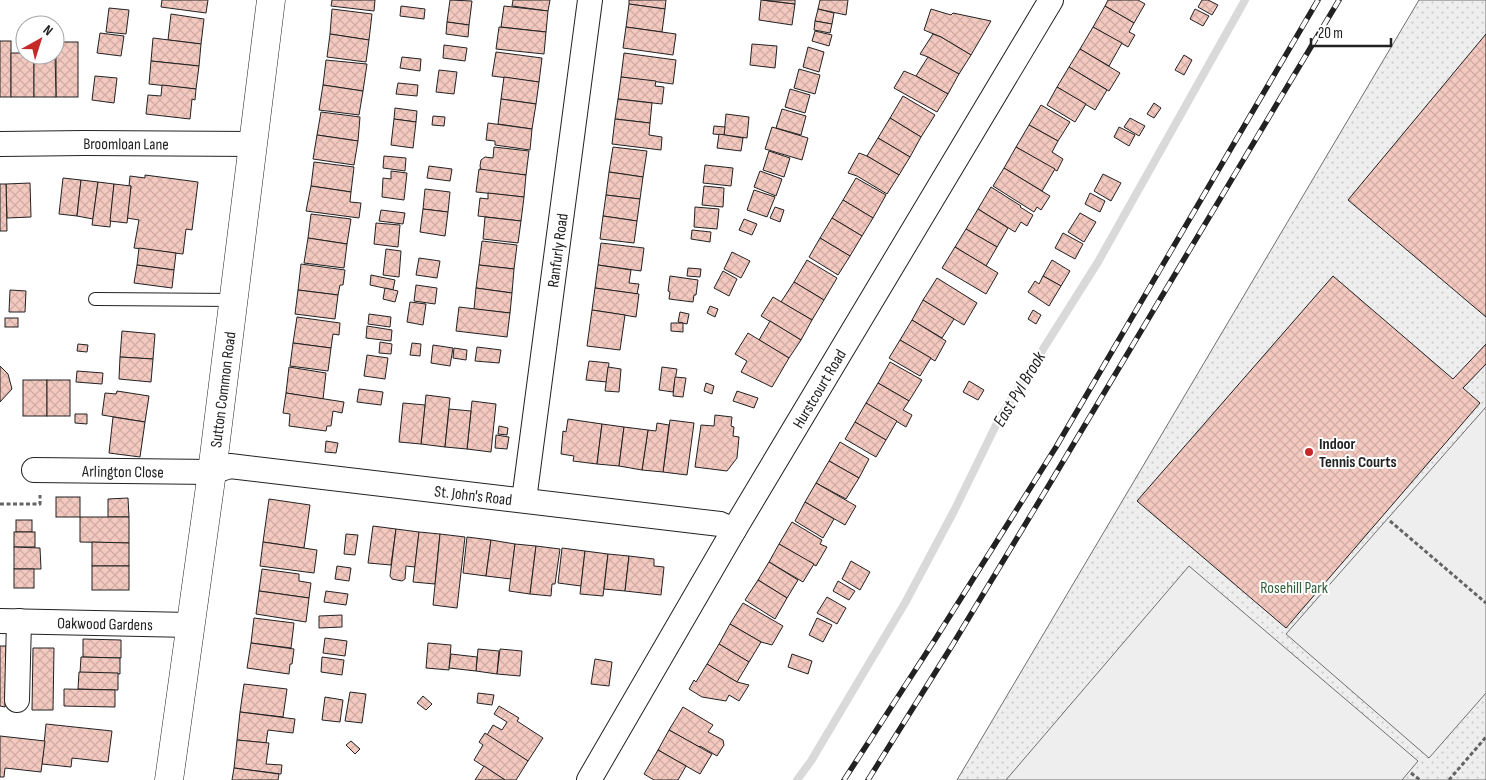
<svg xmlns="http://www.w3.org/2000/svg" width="1486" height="780" font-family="'Sofia Sans Condensed',sans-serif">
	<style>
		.green { fill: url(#green-dots); stroke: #6f6f6f }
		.pitch { fill: #eee; stroke: #6f6f6f }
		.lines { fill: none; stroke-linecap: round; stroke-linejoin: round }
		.stream { stroke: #d9d9d9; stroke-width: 8 }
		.building { fill: url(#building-cross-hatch); stroke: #222 }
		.service-casing { stroke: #222; stroke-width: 14 }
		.minor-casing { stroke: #222; stroke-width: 26 }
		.secondary-casing { stroke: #222; stroke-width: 29 }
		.path { stroke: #646464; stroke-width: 3; stroke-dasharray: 4 2.5; stroke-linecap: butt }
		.service { stroke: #fff; stroke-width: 12 }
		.minor { stroke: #fff; stroke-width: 24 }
		.secondary { stroke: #fff; stroke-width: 28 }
		.rail-casing { stroke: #222; stroke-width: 5.5 }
		.rail { stroke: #fff; stroke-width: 4; stroke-dasharray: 11; stroke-linecap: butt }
		.poi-dot { fill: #c62828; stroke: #fff; stroke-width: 2 }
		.labels { text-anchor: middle; stroke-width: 4; stroke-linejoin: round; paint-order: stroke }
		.street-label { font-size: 16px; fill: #222; stroke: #fff }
		.poi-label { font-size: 16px; font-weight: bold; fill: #222; stroke: #fff; text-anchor: start }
		.park-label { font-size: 16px; fill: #2f5e38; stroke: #fff }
		.water-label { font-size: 18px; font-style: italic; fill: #222; stroke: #fff }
	</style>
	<defs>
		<pattern id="green-dots" width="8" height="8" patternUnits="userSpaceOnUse" patternTransform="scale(1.25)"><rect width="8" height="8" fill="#eee"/><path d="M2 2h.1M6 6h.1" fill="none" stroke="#ccc" stroke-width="1.8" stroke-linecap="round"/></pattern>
		<pattern id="building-cross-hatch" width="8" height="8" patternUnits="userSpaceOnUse" patternTransform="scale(1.25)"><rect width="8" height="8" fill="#f3c9c0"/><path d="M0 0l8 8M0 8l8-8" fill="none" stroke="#d0aca5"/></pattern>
	</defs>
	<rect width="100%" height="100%" fill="#fff"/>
	<!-- green -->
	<polygon class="green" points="1419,0 1486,0 1486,780 957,780"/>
	<!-- pitch -->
	<g class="pitch">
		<polygon points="1486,407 1486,693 1429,758 1286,634"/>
		<polygon points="1189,566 1418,761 1402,780 1006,780"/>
	</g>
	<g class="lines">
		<!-- stream -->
		<polyline class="stream" points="797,780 811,761 905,603 954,511 999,419 1098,262 1245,0"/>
	</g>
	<!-- building -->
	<g class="building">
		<polygon points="162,0 208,0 206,13 161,7"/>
		<polygon points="332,0 375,0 374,11 331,6"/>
		<polygon points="450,0 472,1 469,25 447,22"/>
		<polygon points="513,0 550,0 548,11 512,6"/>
		<polygon points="629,0 666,0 665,9 629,4"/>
		<polygon points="761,0 795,4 792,25 759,20"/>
		<polygon points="763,0 795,0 795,4"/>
		<polygon points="820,0 848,0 846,15 818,9"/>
		<polygon points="1108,0 1138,0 1145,4 1134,23 1105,6"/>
		<polygon points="1202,0 1208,0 1218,5 1212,15 1198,7"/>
		<polygon points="629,4 665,9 662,32 626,27"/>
		<polygon points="401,6 425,9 424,19 400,16"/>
		<polygon points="504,6 548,11 546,32 501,27"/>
		<polygon points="1105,6 1134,23 1129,32 1135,35 1128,47 1093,27"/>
		<polygon points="109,8 129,10 126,34 106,32"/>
		<polygon points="332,9 372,14 369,40 330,34"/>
		<polygon points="818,9 834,13 832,24 815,21"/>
		<polygon points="931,9 951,15 953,13 991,21 971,55 941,37 924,30"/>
		<polygon points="1195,9 1209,16 1203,26 1190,19"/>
		<polygon points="171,14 204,19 201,44 168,40"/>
		<polygon points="815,21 832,24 830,33 814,30"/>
		<polygon points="447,22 469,25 468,37 446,34"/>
		<polygon points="499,27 546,32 544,54 496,49"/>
		<polygon points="626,27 676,34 673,55 623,48"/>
		<polygon points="1093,27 1122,43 1109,66 1080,49"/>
		<polygon points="815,31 832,35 829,46 812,41"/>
		<polygon points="100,33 124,36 121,56 97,53"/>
		<polygon points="330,34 369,40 366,62 327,57"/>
		<polygon points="933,34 941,37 971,55 959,74 928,57 920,54"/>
		<polygon points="1486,34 1486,317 1348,200"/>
		<polygon points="153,38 201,44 199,66 151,61"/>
		<rect x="0" y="41" width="11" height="56"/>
		<rect x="56" y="42" width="22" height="55"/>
		<polygon points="752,44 777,46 775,68 750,65"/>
		<polygon points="444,45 467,48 465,61 443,58"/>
		<polygon points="808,47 824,52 819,72 803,67"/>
		<polygon points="1080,49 1120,73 1109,91 1069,67"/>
		<polygon points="496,52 542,58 539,82 492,76"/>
		<polygon points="11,53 25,53 25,55 34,55 34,97 11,97"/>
		<polygon points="55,53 56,97 34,97 34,55 55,55"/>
		<polygon points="624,53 676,60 673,84 621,77"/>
		<polygon points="1184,55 1192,60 1184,75 1175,70"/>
		<polygon points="402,57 421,59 420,71 400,68"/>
		<polygon points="928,57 959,74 948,94 916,76"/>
		<polygon points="326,60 367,64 363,91 323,85"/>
		<polygon points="151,61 199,66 196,89 149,84"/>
		<polygon points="1069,67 1107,90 1095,110 1057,87"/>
		<polygon points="799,69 820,75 815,94 794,88"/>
		<polygon points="439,70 457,72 454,94 436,92"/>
		<polygon points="904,71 916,76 948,94 937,112 894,88"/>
		<polygon points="95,76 117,78 114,103 92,100"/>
		<polygon points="504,77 539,82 536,104 501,99"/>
		<polygon points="621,77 656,81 655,86 664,87 662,104 618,99"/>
		<polygon points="398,83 418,85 417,96 396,94"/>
		<polygon points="162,85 196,89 195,100 192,99 190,119 146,114 148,95 161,96"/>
		<polygon points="323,85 363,91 359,115 319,110"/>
		<polygon points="1057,87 1086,104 1075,122 1047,105"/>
		<polygon points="790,89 810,95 805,113 785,107"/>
		<polygon points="903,96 935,115 921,137 890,118"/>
		<polygon points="501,99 536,104 532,129 498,124"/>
		<polygon points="618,99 652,103 650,123 615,119"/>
		<polygon points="1154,103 1161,108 1154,118 1147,114"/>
		<polygon points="1041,105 1070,122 1058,141 1029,125"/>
		<polygon points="395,108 417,111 416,122 394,119"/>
		<polygon points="782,109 806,116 801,135 776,128"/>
		<polygon points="321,112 360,117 358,141 317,135"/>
		<polygon points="726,114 749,117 747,138 724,135"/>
		<polygon points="433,116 445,117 444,126 432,125"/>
		<polygon points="890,118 921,137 910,157 878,138"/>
		<polygon points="1130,118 1145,126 1139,136 1124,127"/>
		<polygon points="394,119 416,122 413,148 391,145"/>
		<polygon points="615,119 650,123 649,135 662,137 661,150 612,144"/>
		<polygon points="488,123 532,129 530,150 495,145 495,141 486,140"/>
		<polygon points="1029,125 1058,141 1052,152 1063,159 1057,171 1016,147"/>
		<polygon points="714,126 725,127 724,135 713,134"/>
		<polygon points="772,127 808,138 802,160 765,149"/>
		<polygon points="1119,127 1135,135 1129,146 1114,137"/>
		<polygon points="719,134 743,138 741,151 717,148"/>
		<polygon points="317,135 358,141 354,165 313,159"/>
		<polygon points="878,138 910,157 899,175 867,156"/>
		<polygon points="494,147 529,151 526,175 481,170 480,166 481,160 485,157 493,158"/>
		<polygon points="613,147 647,151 643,177 609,172"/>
		<polygon points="1016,147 1055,169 1042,191 1004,168"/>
		<polygon points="769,151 790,158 784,177 763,170"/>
		<polygon points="859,153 867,156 899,175 887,194 857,176 848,173"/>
		<polygon points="384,156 406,158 405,171 383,168"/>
		<polygon points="314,162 354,167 351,192 311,186"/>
		<polygon points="705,165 733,168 731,186 703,183"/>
		<polygon points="429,166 452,169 450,181 427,178"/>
		<polygon points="1004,168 1050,196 1041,210 1037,207 1034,212 993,186"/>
		<polygon points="479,169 526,175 524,197 476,192"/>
		<polygon points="391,171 407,173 404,200 382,197 383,178 391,179"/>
		<polygon points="760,171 782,179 776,196 754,187"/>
		<polygon points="609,172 643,177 640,199 606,195"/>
		<polygon points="1103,174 1121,183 1111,201 1094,191"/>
		<polygon points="145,175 198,182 192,230 186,229 183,254 134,248 139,220 127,218 131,186 129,186 130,176 145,178"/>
		<polygon points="63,178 81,180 77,216 59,214"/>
		<polygon points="856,178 886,195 873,218 843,200"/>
		<polygon points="81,180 98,182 93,219 77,216"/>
		<polygon points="98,182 114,184 110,227 92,225"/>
		<polygon points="30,183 31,217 7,218 6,184"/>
		<polygon points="0,184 6,184 7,231 0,231"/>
		<polygon points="114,184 131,186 127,223 110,221"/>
		<polygon points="311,186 351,192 350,202 361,203 359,218 306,211"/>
		<polygon points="704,186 724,188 723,207 702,205"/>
		<polygon points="991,187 1021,206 1020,207 1033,215 1027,226 1021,222 1015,232 978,209"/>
		<polygon points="425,189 450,192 448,212 423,209"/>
		<polygon points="754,190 775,197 767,217 747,210"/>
		<polygon points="488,193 524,197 521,221 478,216 480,198 488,199"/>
		<polygon points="1090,193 1105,201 1100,212 1085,204"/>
		<polygon points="606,195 640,199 637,221 603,216"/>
		<polygon points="843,200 873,218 862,236 832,218"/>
		<polygon points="695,207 719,209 717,229 694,227"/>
		<polygon points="775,207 784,210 780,222 770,218"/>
		<polygon points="423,209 448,212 445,236 420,232"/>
		<polygon points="978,209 1008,228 997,247 966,229"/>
		<polygon points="381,210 405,213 403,224 379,221"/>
		<polygon points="1080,213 1096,222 1084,242 1068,232"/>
		<polygon points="311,214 351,219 347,244 308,238"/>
		<polygon points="603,216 637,221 634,243 600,239"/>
		<polygon points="485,217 521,221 518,243 483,239"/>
		<polygon points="832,218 862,236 850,256 820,238"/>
		<polygon points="744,219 757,224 752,235 739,230"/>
		<polygon points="376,223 400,225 398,247 374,244"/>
		<polygon points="966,229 997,247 986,266 955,247"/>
		<polygon points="692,230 711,232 710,242 691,239"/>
		<polygon points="1063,233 1083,244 1075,259 1055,248"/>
		<polygon points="308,238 347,244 344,268 304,263"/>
		<polygon points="820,238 850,256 838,275 809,257"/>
		<polygon points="482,241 517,245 514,269 479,265"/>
		<polygon points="601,243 644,248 641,271 598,265"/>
		<polygon points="955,247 998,273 986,294 942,268"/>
		<polygon points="139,248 176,253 174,270 137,265"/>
		<polygon points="386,249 401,251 399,277 383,275"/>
		<polygon points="732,252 750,261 741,278 724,269"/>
		<polygon points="419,258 440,261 437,278 416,275"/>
		<polygon points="807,260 837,278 824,300 794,282"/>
		<polygon points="1052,260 1070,271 1061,286 1043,276"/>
		<polygon points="301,264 345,270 343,285 340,285 338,295 298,290"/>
		<polygon points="137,265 174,270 172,288 134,283"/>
		<polygon points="479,265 514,269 512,293 476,288"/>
		<polygon points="598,265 631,270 629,283 639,284 637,294 595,288"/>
		<polygon points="688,268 701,269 700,277 687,276"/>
		<polygon points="723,271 737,279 729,296 714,288"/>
		<polygon points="371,275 395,280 393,290 370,285"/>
		<polygon points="670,276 698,280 696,295 694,295 693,302 669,299 670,292 668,291"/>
		<polygon points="1043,276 1061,286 1049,306 1028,292 1035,281 1039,284"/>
		<polygon points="1333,276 1453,379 1486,344 1486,364 1463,388 1480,403 1286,628 1137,501"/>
		<polygon points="937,278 977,303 964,325 923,300"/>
		<polygon points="794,282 824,300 812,320 781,302"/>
		<polygon points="416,285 437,288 435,304 414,301"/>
		<polygon points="385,288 398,291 395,302 383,299"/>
		<polygon points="476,288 512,293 510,313 474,309"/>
		<polygon points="595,288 639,294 636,317 592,310"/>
		<polygon points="10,290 26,291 25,312 9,312"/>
		<polygon points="298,290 338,295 335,319 295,314"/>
		<polygon points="773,297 812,320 801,340 761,316"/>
		<polygon points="923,300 954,319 942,338 912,320"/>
		<polygon points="410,302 426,304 423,325 407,322"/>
		<polygon points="710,306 718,309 715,317 707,313"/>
		<polygon points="459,307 510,313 507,337 456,331"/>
		<polygon points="592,310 625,315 620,350 587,346"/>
		<polygon points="1033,310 1041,315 1036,324 1028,319"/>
		<polygon points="680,312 689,314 687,324 678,322"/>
		<polygon points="369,314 391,317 390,327 368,324"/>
		<polygon points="297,317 340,323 339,335 333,334 331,348 293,343"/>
		<rect x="5" y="318" width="13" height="9"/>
		<polygon points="912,320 946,341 935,361 900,340"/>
		<polygon points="770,321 801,340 789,358 759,340"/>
		<polygon points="671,323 683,323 683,332 671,331"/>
		<polygon points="367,326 392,330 391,341 366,338"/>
		<polygon points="122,331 155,334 153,359 120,357"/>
		<polygon points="748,333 789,358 772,387 741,372 747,361 735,354"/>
		<polygon points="900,340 931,358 920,376 889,358"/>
		<polygon points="380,342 392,344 391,354 379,353"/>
		<polygon points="293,343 331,348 328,371 290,366"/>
		<polygon points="412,343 421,344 420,356 410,355"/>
		<polygon points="78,344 88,345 87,352 77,351"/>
		<polygon points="433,345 453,348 450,366 431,363"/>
		<polygon points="477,347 501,350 499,363 475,361"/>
		<polygon points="454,348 467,350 466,360 453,358"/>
		<polygon points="367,355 388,358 385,379 364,376"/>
		<polygon points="120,357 153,359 151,382 119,379"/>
		<polygon points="589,361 609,363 607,382 586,380"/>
		<polygon points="890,362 922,380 909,401 878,383"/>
		<polygon points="0,366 8,374 12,389 0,402"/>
		<polygon points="289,367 326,373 323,399 286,393"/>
		<polygon points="608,367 621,369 619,392 605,391"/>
		<polygon points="662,367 677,369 673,392 659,390"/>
		<polygon points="77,371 103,373 102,384 76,382"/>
		<polygon points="675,377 686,378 683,397 673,396"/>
		<rect x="23" y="380" width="24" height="36"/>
		<rect x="47" y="380" width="23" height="36"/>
		<polygon points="969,381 984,390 978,400 963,392"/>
		<polygon points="706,383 714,386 712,394 704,391"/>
		<polygon points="878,383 909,401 903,410 912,415 906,427 866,403"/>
		<polygon points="359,389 383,392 381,405 357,402"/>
		<polygon points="117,391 149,396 145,422 102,415 105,393 116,394"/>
		<polygon points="737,391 758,398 754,408 733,401"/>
		<polygon points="286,393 344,402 342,413 333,411 331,426 327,426 326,431 289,426 290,414 283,413"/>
		<polygon points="426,395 450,398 445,447 421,444"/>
		<polygon points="472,401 496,404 491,452 467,449"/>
		<polygon points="403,403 425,405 421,444 399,442"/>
		<polygon points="866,403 897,421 886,440 855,422"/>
		<polygon points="449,409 471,411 467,449 445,447"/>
		<polygon points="75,414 87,414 87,424 75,423"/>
		<polygon points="715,415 732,417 731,426 734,427 733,436 739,437 737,458 727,471 695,467 701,425 714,426"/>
		<polygon points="113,417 145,422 140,457 109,453"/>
		<polygon points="568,419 602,424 597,464 573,461 574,456 561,454 563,431 566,432"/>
		<polygon points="670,420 694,423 687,475 663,472"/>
		<polygon points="855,422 886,440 876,457 845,439"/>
		<polygon points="657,423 669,425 663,472 642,470 648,430 656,431"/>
		<polygon points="602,424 624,427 619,466 597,464"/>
		<polygon points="499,426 508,428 507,435 498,434"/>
		<polygon points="624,427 648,430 642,470 619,466"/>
		<polygon points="496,435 509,437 507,449 495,448"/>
		<polygon points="326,441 338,443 336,453 325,452"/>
		<polygon points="840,442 869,459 859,478 829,461"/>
		<polygon points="829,461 859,478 846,499 816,483"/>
		<polygon points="816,483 856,506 845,525 805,502"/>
		<rect x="56" y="497" width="24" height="20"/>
		<polygon points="128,498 129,517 108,517 108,499"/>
		<polygon points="269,499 310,505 304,548 263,542"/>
		<polygon points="805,502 834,519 823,538 795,521"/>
		<polygon points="80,517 129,517 129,543 80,542"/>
		<rect x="16" y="520" width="16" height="12"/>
		<polygon points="792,522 822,540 820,544 827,547 816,566 779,544"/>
		<polygon points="373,526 396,529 391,565 368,563"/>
		<polygon points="396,529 419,532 415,567 406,566 405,579 402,581 392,579 390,576"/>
		<rect x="14" y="532" width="21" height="15"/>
		<polygon points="419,532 440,534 435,584 413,582"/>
		<polygon points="346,534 358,535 355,555 344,554"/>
		<polygon points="440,534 465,537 457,608 433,605"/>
		<polygon points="467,537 491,540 486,576 463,573"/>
		<polygon points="491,540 515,544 511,579 486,576"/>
		<polygon points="92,542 129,543 129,566 92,566"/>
		<polygon points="263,542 317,550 314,573 260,566"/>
		<polygon points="515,544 536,546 530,594 509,591"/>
		<polygon points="779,544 814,564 803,582 769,562"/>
		<polygon points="536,546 560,549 555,584 552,584 551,596 530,594"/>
		<polygon points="14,547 40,548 41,569 14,569"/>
		<polygon points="562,548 585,551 581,586 558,583"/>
		<polygon points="585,551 608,554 603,596 580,594"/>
		<polygon points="608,554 629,556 625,591 604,589"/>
		<polygon points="629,556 654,559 654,566 664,567 661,595 625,591"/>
		<polygon points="851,561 870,572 860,590 842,579"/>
		<polygon points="769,562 798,580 787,598 758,580"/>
		<rect x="92" y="566" width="37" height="24"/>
		<polygon points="337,566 351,568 349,581 335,579"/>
		<rect x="14" y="569" width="20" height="19"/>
		<polygon points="262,569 299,574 299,581 311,583 309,598 259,591"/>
		<polygon points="758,580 787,598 775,619 745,600"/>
		<polygon points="838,581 855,591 849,600 833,591"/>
		<polygon points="259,591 309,598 306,622 256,614"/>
		<polygon points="326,591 348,594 346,605 324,602"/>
		<polygon points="827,597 846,608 837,624 817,613"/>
		<polygon points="743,603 783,626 772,645 761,642 730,624"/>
		<polygon points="342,615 342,627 319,628 319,616"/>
		<polygon points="254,618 294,623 291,648 251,643"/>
		<polygon points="817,618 832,625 823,642 809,635"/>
		<polygon points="730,624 761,642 749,662 719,644"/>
		<polygon points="325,638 347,641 345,656 323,653"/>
		<polygon points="83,639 121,640 121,658 83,657"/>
		<polygon points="251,643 294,649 292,664 290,664 289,674 247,668"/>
		<polygon points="428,643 451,645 449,670 426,668"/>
		<polygon points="719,644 749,662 737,682 707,664"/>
		<polygon points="0,646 6,646 5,707 0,706"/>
		<polygon points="33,648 54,648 53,710 32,710"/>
		<polygon points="478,649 499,651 497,674 476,671"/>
		<polygon points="500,649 522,651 520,676 497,674"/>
		<polygon points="451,654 477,657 476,671 449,668"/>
		<polygon points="792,654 812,661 808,674 788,667"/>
		<polygon points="81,657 120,658 120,674 80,673"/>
		<polygon points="322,657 344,660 342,675 321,672"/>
		<polygon points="595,659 612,662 609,686 591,684"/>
		<polygon points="707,664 737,682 749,685 739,701 729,695 726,701 702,697 689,689 694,680 696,682"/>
		<polygon points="79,672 118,673 118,690 78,689"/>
		<polygon points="244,684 287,689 283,717 240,712"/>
		<polygon points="64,689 115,690 115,707 64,706"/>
		<polygon points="350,692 366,694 362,723 345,721"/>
		<polygon points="478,693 494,695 492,705 477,703"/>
		<polygon points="423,696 432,704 426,710 417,703"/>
		<polygon points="325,697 343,700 340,722 322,720"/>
		<polygon points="499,706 519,718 517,721 543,738 528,761 487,735 493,725 502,730 507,722 494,714"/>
		<polygon points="683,707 713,725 708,732 723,740 724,745 717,756 700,746 699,747 669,730"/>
		<polygon points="240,712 295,719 293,733 268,730 266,743 237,740"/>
		<polygon points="46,724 112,731 108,762 72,758 71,767 42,764"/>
		<polygon points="669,730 712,754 700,774 658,750"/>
		<polygon points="485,733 528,761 516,780 505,780 474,760 483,745 479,742"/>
		<polygon points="0,736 45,741 41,772 5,768 4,777 0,777"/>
		<polygon points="237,740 269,743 266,764 282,765 281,774 234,768"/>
		<polygon points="351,741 360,749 355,754 346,745"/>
		<polygon points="658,750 686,766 678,780 654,780 644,774"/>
		<polygon points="484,766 505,780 475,780"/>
		<polygon points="234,768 279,774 278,780 232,780"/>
	</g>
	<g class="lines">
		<defs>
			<polyline id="service" points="95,299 234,300"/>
			<g id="minor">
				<path id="s1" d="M0 144 84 143 254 144"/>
				<path id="s2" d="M34 470 212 472 230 466 720 524 734 530"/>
				<path id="s3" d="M524 500 590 0"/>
				<path id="s4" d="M0 621 190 625"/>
				<polyline points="17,700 19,621"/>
				<path id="s5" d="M589 780 734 530 1051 0"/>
			</g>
			<g id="secondary">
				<path id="s6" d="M169 780 212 472 271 0"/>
			</g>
		</defs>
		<!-- service casing -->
		<use href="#service" class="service-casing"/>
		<!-- minor casing -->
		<use href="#minor" class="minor-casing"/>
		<!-- secondary casing -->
		<use href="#secondary" class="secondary-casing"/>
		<!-- path -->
		<g class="path">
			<polyline points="0,504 40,504 40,495"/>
			<polyline points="1390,521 1486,603"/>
			<polyline points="1411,773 1420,780"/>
			<polyline points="1449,780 1486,737"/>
		</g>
		<!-- service -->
		<use href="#service" class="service"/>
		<!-- minor -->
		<use href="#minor" class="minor"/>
		<!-- secondary -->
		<use href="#secondary" class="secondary"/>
		<defs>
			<g id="rail">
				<polyline points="844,780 936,638 1056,447 1318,0"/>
				<polyline points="868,780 953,644 1052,480 1339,0"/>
			</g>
		</defs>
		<!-- rail casing -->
		<use href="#rail" class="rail-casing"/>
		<!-- rail -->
		<use href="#rail" class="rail"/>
	</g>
	<!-- markers -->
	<circle class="poi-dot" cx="1309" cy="452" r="5"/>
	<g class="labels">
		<!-- street labels -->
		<g class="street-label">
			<text dy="6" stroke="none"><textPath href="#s1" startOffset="126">Broomloan Lane</textPath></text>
			<text dy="6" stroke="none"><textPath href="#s3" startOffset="252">Ranfurly Road</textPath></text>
			<text dy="6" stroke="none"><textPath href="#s5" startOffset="454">Hurstcourt Road</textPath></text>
			<text dy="6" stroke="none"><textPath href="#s6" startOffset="394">Sutton Common Road</textPath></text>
			<text dy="6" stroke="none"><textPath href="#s2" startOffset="89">Arlington Close</textPath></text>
			<text dy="6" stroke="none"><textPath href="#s2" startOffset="442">St. John's Road</textPath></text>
			<text dy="6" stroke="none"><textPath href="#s4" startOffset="105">Oakwood Gardens</textPath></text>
		</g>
		<!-- poi labels -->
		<g class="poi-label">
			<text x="1319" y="449">Indoor<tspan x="1319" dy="18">Tennis Courts</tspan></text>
		</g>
		<!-- park labels -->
		<g class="park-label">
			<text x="1294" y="593">Rosehill Park</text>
		</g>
		<!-- water labels -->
		<g class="water-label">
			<text transform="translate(1019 389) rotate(-59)" y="6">East Pyl Brook</text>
		</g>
	</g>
	<!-- north arrow -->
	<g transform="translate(40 40) rotate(39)"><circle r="24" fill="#ffffff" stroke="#a7a7a7"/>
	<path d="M0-4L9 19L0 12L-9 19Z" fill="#c62828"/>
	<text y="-8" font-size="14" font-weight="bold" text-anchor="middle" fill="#222222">N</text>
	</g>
	<!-- scale -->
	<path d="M1311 38v8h80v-8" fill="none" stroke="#222222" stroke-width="2.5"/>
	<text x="1318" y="38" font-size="15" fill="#222222" stroke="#ffffff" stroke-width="4" paint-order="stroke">20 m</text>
</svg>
